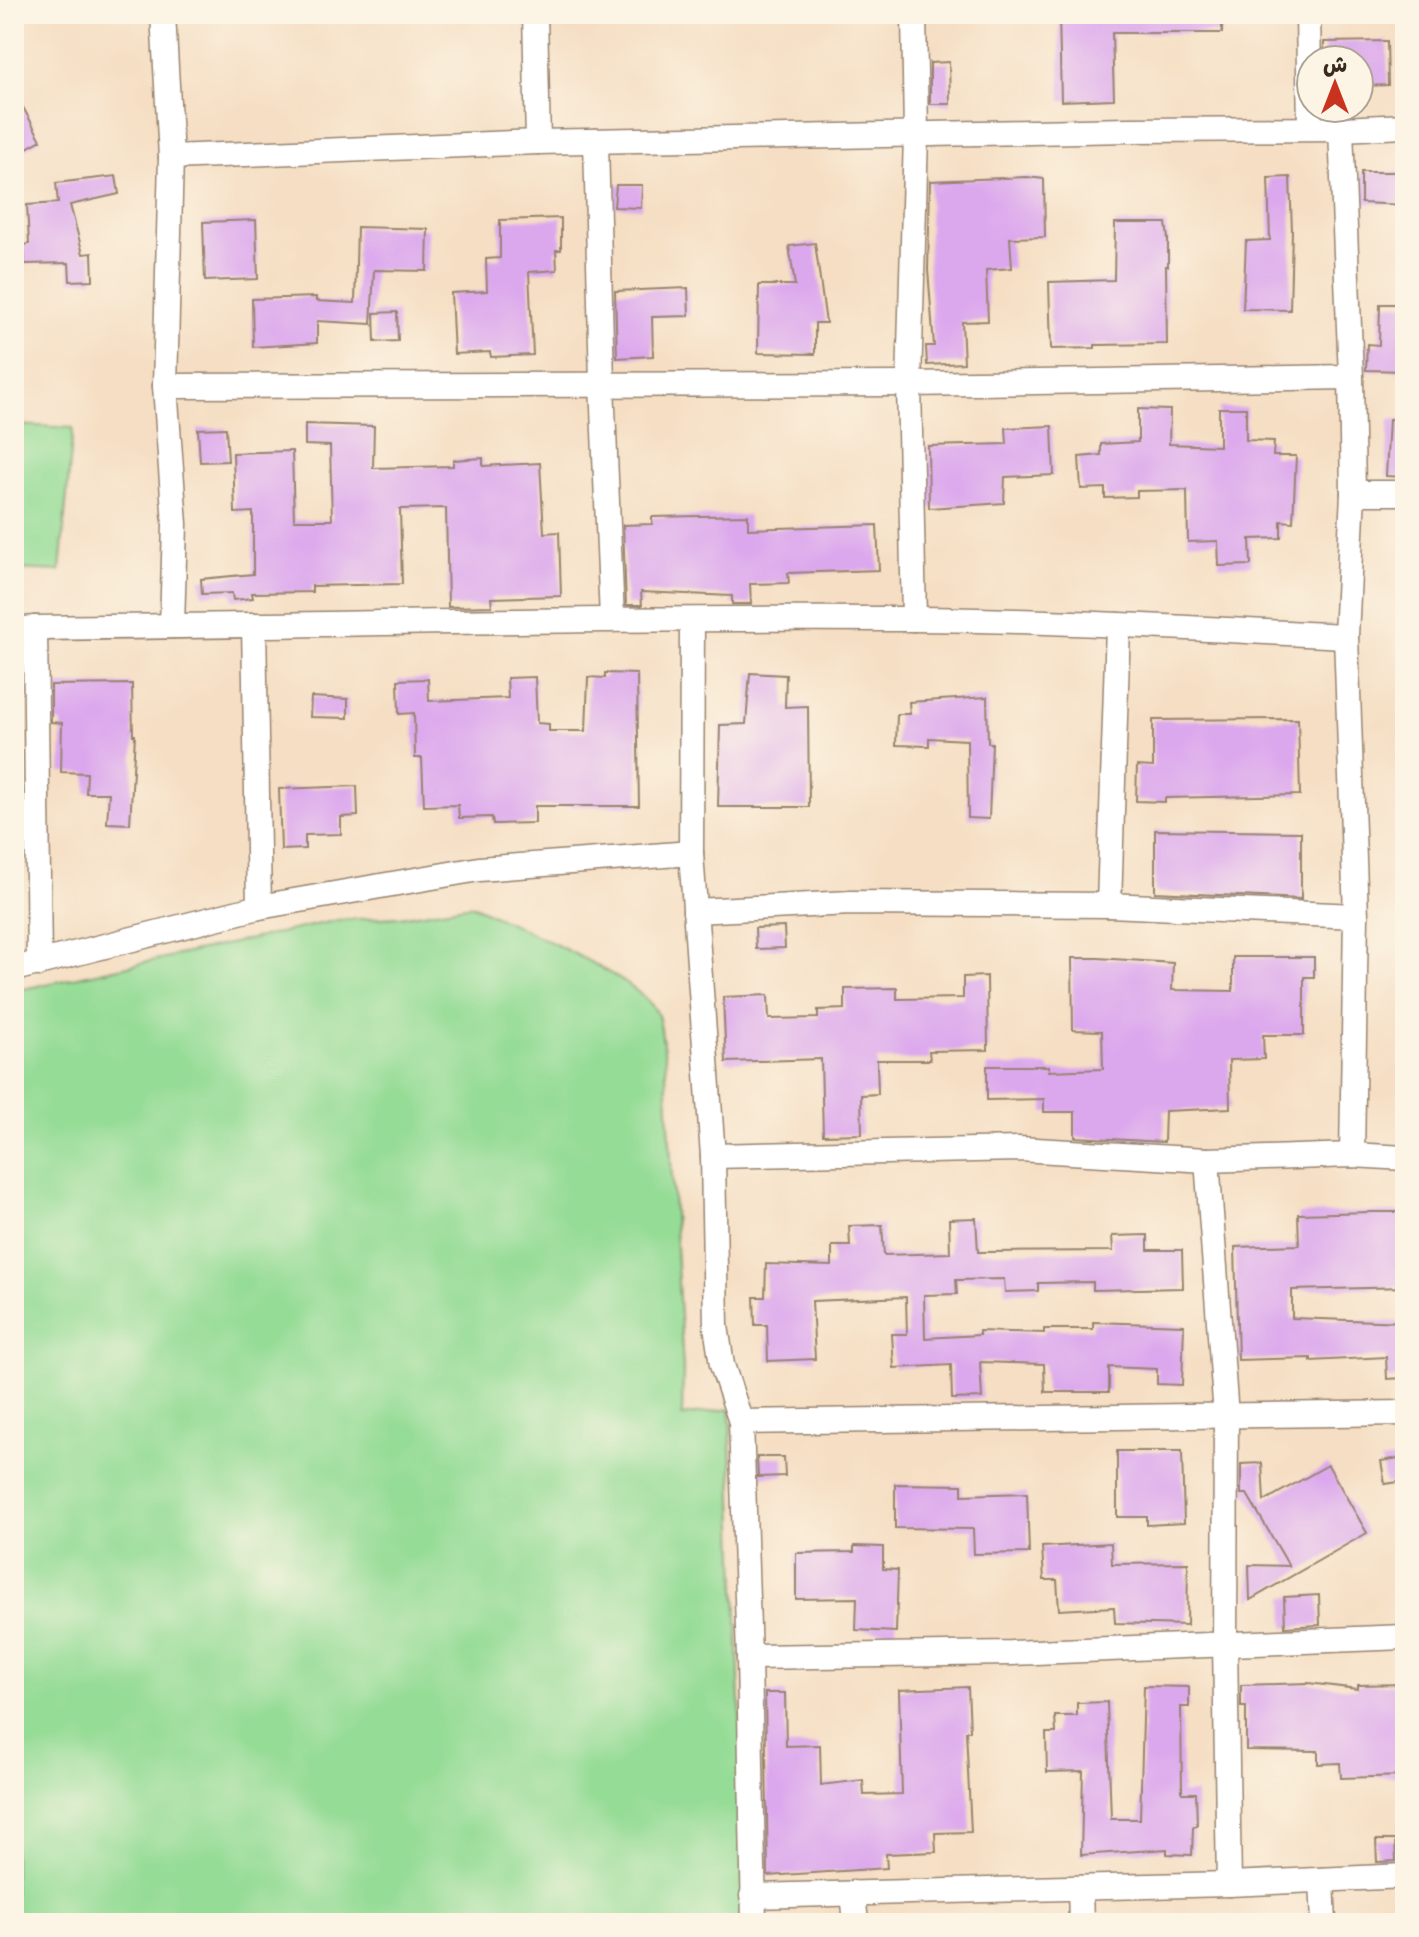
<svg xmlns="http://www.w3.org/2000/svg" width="1419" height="1937" font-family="'Indie Flower','Playpen Sans Arabic',sans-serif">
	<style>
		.green { fill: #95dc96; stroke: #68835a; stroke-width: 2 }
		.building { fill: #dca8ed }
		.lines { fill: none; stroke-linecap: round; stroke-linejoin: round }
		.street-casing { stroke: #988470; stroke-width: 27 }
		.street { stroke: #fff; stroke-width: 24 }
	</style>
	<rect width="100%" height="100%" fill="#fcf5e5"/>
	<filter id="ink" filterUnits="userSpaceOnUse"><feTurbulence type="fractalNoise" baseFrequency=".0125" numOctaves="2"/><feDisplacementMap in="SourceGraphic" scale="16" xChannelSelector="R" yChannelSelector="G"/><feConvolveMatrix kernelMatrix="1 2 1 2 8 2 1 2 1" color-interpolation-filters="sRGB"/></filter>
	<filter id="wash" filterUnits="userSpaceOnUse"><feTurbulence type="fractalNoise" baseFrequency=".006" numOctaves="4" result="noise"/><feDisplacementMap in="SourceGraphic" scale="32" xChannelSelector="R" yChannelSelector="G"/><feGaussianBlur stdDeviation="1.8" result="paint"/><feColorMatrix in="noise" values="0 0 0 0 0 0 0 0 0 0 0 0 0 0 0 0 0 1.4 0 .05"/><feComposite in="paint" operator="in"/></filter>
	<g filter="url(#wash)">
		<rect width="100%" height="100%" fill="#f5dec3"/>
		<!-- green -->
		<g class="green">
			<polygon points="14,425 73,428 60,571 14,569"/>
			<path d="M472 905C511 925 640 977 657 1013 662 1025 662 1043 665 1056L683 1369 682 1416 730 1409 742 1764 744 1923H14V991L338 920 399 917Z"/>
		</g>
		<g id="blocks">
			<!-- building -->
			<g class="building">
				<polygon points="1059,14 1222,14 1222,33 1112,33 1114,99 1061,101"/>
				<polygon points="1387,41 1388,85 1363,86 1359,60 1324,60 1324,42"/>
				<polygon points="949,62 950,104 930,104 930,63"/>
				<polygon points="14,91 41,140 14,155"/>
				<polygon points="1361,172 1405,172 1405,205 1361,203"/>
				<polygon points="116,176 119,194 70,205 83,254 92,253 93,280 70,281 69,263 25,264 24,245 29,244 27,205 58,203 56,183"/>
				<polygon points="1027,177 1044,179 1045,237 1010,238 1012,268 986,270 988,321 962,322 964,363 927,365 926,346 934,346 928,270 930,181"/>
				<polygon points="1290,177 1292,231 1290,310 1243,309 1246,241 1270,240 1268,178"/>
				<polygon points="616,185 642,185 641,208 614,207"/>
				<polygon points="561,218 561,250 556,250 557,270 529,272 533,355 491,357 490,352 454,354 451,293 487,291 486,259 500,258 500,220"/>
				<polygon points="256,220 258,279 205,281 203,222"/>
				<polygon points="1115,223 1166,223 1168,239 1168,266 1166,266 1167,344 1095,345 1095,348 1051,349 1049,282 1114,280"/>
				<polygon points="357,227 428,229 427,271 374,270 371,324 317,321 317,343 253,347 252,299 316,297 316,301 355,303"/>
				<polygon points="815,243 826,323 815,323 815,354 758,353 759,285 795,285 789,246"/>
				<polygon points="688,288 689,316 652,317 653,356 617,358 615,291"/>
				<polygon points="1380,304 1405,304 1405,371 1366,370 1367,344 1379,345"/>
				<polygon points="397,312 398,341 375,342 374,313"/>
				<polygon points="1219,408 1246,408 1246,440 1274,441 1273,456 1296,456 1293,522 1281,521 1281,538 1250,539 1251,565 1219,566 1218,541 1188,542 1187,490 1137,491 1137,497 1105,498 1105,488 1081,489 1079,457 1101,455 1101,444 1138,442 1138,409 1170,410 1169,444 1219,446"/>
				<polygon points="1389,419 1405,419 1405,477 1386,476"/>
				<polygon points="305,424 374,426 373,468 453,466 453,460 483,458 483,466 540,463 544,533 559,532 561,596 491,598 492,606 448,607 446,508 400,509 402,584 312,586 312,592 252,593 253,598 233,600 232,593 202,594 201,579 253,574 253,512 235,513 233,453 292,451 294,520 332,520 330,446 305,445"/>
				<polygon points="1052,426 1054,475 1005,477 1004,503 929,508 928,446 1007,444 1006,428"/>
				<polygon points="226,428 228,461 200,462 198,429"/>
				<polygon points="748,515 748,529 877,525 879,570 788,573 789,583 750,584 751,604 732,604 732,596 641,592 642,605 626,605 623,525 652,524 652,517"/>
				<polygon points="605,673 637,674 639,806 535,806 535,823 493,824 492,817 459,818 458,805 424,806 422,758 415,758 414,713 399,714 398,680 428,679 429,701 508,698 507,678 535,677 537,723 549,724 549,731 586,731 588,677 605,678"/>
				<polygon points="750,673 786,675 785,707 808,706 809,807 718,807 720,725 746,724"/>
				<polygon points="132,684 133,735 135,735 130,824 107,823 109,793 86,793 87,773 61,772 62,723 51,722 51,685"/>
				<polygon points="311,697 348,699 348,718 310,717"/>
				<polygon points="987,697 988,743 992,743 989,819 968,818 967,740 929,738 929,746 896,745 897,714 910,714 909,702"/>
				<polygon points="1298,719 1300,795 1165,798 1165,802 1136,801 1137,766 1153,767 1153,720"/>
				<polygon points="357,786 358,816 341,817 341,834 305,835 305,849 281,850 279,789"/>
				<polygon points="1155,830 1301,832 1301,899 1155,892"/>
				<polygon points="784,927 785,948 756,949 755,928"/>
				<polygon points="1233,957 1314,957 1314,977 1304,977 1304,1035 1263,1035 1264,1059 1229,1060 1230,1108 1165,1111 1164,1142 1075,1137 1075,1112 1044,1112 1044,1099 987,1100 987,1066 1049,1066 1049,1071 1103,1069 1102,1031 1073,1030 1072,958 1098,958 1173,963 1172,990 1233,991"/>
				<polygon points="987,976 988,1050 929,1051 930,1060 877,1060 878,1094 861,1095 862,1134 823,1135 821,1059 726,1062 723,997 768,995 769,1019 818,1018 818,1010 845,1009 845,989 897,988 897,999 963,998 963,977"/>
				<polygon points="1371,1212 1405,1212 1405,1287 1292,1290 1292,1318 1405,1322 1405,1378 1387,1379 1386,1357 1311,1361 1311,1358 1238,1360 1235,1247 1299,1245 1298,1214"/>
				<polygon points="976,1218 978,1252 1113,1251 1112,1236 1148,1235 1148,1250 1182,1250 1183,1288 1093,1290 1093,1282 1038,1283 1038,1291 1005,1292 1004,1279 956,1280 957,1294 924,1295 925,1338 979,1335 979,1331 1044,1333 1044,1329 1093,1329 1093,1322 1184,1325 1182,1385 1157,1384 1157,1369 1109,1367 1109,1392 1045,1392 1044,1364 980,1362 982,1398 952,1399 951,1365 894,1368 892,1334 907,1334 906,1297 812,1301 815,1359 768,1361 767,1325 755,1325 754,1297 765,1297 766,1264 832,1266 832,1246 850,1246 849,1226 882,1225 884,1255 950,1253 949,1219"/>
				<polygon points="1117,1451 1182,1451 1184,1523 1147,1525 1147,1517 1117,1517"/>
				<polygon points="757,1457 784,1457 785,1476 758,1477"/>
				<polygon points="1405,1457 1405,1481 1385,1484 1381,1461"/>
				<polygon points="1262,1463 1264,1501 1328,1465 1367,1533 1250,1600 1249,1565 1289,1566 1247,1494 1241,1494 1241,1464"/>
				<polygon points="895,1484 962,1485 962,1495 1027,1493 1029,1553 974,1554 973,1529 895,1528"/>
				<polygon points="1111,1543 1112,1564 1188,1563 1187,1625 1115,1623 1114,1607 1059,1610 1057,1580 1044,1580 1042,1547"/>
				<polygon points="854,1546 883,1547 883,1569 898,1570 896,1632 856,1630 857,1598 796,1599 796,1553 854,1552"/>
				<polygon points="1319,1595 1320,1625 1285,1627 1284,1597"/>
				<polygon points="1308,1683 1358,1689 1358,1685 1405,1684 1405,1776 1341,1778 1340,1763 1318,1764 1318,1751 1246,1750 1246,1707 1241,1707 1241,1685"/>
				<polygon points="1144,1686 1189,1687 1189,1707 1181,1707 1182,1793 1196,1793 1197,1826 1193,1827 1192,1855 1167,1854 1167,1849 1081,1855 1083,1771 1047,1772 1046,1733 1056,1733 1055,1716 1077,1716 1077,1703 1107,1702 1111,1819 1140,1819"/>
				<polygon points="968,1687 970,1731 966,1731 971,1832 935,1833 936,1852 886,1854 887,1868 768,1876 765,1693 785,1693 786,1746 820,1745 821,1785 863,1780 864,1795 902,1794 899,1690"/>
				<polygon points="1376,1840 1395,1840 1396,1861 1377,1862"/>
			</g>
		</g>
	</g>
	<g filter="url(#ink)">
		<use href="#blocks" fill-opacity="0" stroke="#988470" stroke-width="2"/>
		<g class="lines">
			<defs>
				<g id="street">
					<polyline points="163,14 171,157 165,386 175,524 172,626"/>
					<polyline points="535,14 538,142"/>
					<polyline points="1308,14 1310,128"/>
					<polyline points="1341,129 1351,377 1353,493 1346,636 1356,916 1352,1155"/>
					<polyline points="596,141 602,384 612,619"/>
					<polyline points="171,157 538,142 1128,130 1341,129 1405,126"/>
					<polyline points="165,386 909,384 1351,377"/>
					<polyline points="1353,493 1405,493"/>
					<polyline points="914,619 909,384 916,135 914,14"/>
					<polyline points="254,625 259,907"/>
					<polyline points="35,628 39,964"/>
					<path d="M14 630 35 628C328 625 620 617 912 619 1057 620 1202 629 1346 636"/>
					<polyline points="691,853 692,621"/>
					<polyline points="1109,905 1118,625"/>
					<polyline points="695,911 850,903 1109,905 1356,916"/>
					<polyline points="14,969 259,907 479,869 691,853 713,1156 716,1326 722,1365 741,1422 749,1657 754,1923"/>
					<polyline points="713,1156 1019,1149 1207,1160 1352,1155 1405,1158"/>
					<polyline points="1207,1160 1226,1416 1225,1644 1229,1884"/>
					<polyline points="741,1422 1405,1413"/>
					<polyline points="749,1657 1011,1653 1405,1637"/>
					<polyline points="1322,1880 1324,1923"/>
					<polyline points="1080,1888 1081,1923"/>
					<polyline points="853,1893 856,1923"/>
					<polyline points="752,1896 1229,1884 1405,1876"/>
				</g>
			</defs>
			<!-- street casing -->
			<use href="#street" class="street-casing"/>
			<!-- street -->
			<use href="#street" class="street"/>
		</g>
	</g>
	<!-- margin -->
	<rect width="1419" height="1937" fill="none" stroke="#fcf5e5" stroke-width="48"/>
	<!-- north arrow -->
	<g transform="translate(1335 84)"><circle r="38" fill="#fcf5e5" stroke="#afa495" stroke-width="2"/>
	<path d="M0-6L14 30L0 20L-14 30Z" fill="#c8321e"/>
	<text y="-12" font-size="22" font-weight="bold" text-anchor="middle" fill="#3b2a1e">ش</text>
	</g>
</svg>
